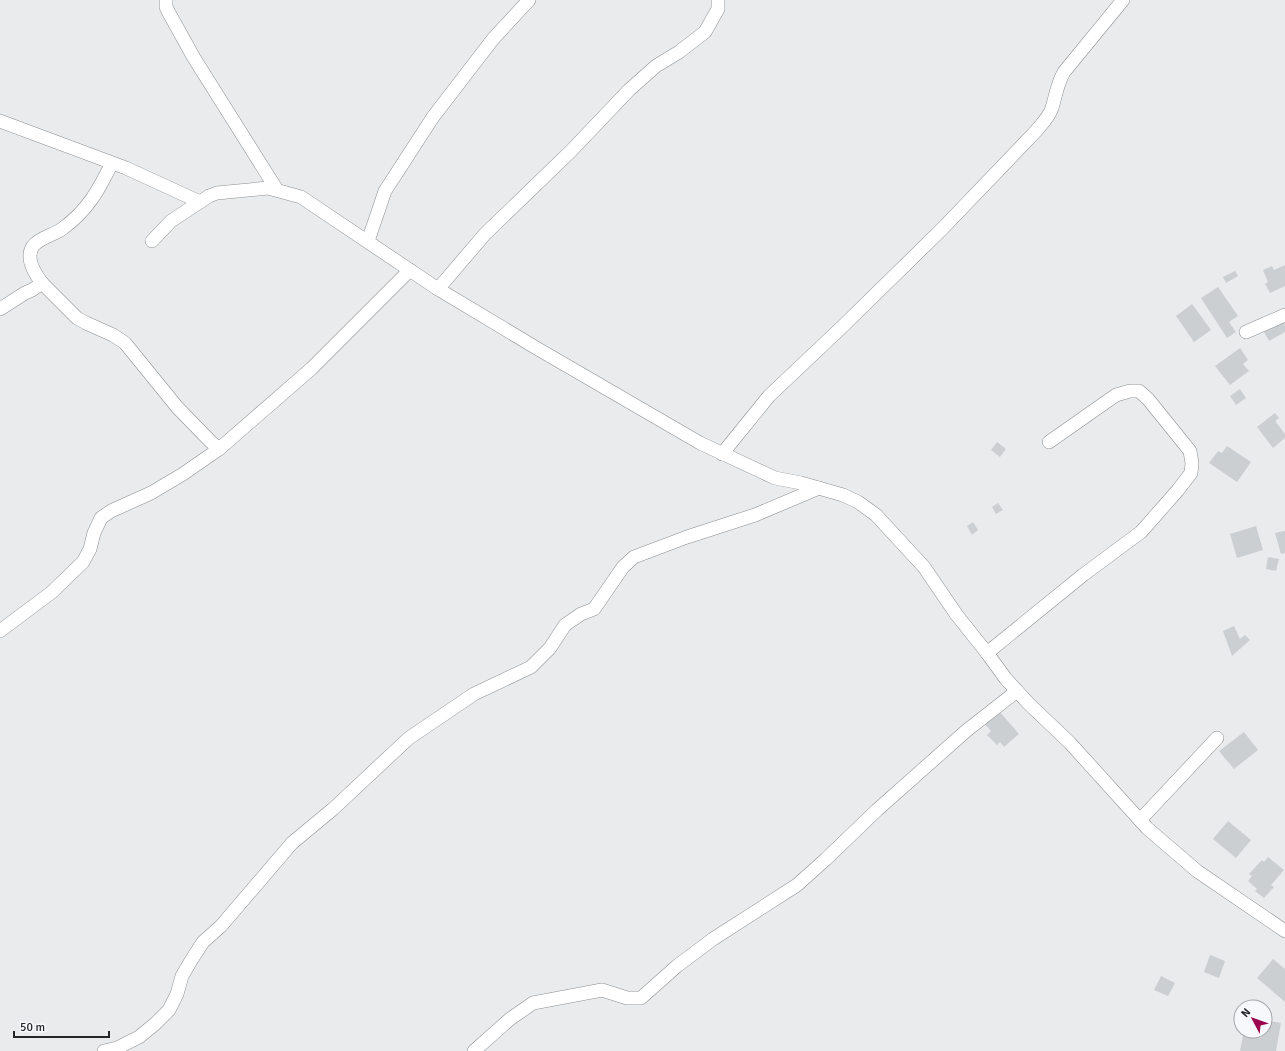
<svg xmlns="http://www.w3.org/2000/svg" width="1285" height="1051" font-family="Signika,sans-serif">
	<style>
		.building { fill: #cccfd1 }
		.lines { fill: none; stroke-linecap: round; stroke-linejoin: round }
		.minor-casing { stroke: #8c8e90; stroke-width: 14 }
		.minor { stroke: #fff; stroke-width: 13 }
	</style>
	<rect width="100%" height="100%" fill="#e9ebed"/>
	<!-- building -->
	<g class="building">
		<polygon points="1285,265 1285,286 1270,293 1265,284 1268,282 1263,270 1272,266 1274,270"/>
		<polygon points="1235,271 1238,276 1226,283 1223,277"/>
		<polygon points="1218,287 1238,316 1229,322 1236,332 1227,338 1201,298"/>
		<polygon points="1192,304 1211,330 1194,342 1176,316"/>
		<polygon points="1282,320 1285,326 1285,332 1269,341 1263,330"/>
		<polygon points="1240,348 1248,360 1243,364 1249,371 1230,385 1215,366"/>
		<polygon points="1240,389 1246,398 1236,405 1230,396"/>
		<polygon points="1275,413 1279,418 1275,421 1285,434 1285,438 1273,448 1257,427"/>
		<polygon points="997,442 1006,449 1000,457 991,450"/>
		<polygon points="1227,446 1251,462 1237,482 1209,463 1218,451 1222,453"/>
		<polygon points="998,503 1003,510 996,514 992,507"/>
		<polygon points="973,522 978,530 972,535 967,526"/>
		<polygon points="1256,526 1263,550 1237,558 1230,534"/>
		<polygon points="1285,531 1285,553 1281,554 1275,533"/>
		<polygon points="1268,557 1279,559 1276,571 1266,569"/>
		<polygon points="1234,626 1240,639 1245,635 1250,640 1232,656 1223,631"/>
		<polygon points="999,711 1019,734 1004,747 1000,742 997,745 987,735 991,731 985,724"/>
		<polygon points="1244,732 1258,750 1234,769 1219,751"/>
		<polygon points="1228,821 1251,840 1236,858 1213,839"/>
		<polygon points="1268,857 1284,870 1271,885 1274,887 1264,898 1255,891 1257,889 1248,881 1252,876 1249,874 1262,860 1264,862"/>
		<polygon points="1210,955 1225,961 1219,978 1204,972"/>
		<polygon points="1273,959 1285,969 1285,1002 1257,978"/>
		<polygon points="1161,976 1175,983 1168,996 1154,990"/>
		<polygon points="1265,1020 1281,1023 1276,1051 1240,1051 1244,1031 1265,1031"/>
	</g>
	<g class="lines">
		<defs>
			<g id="minor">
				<polyline points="166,0 166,7 169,13 194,58 277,190"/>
				<polyline points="0,121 126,168 200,202"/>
				<polyline points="152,241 171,221 209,196 217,193 268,188 301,197 438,289 538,349 700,443 775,478 801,483 843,495 858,502 876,515 924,567 956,614 987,653 1006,679 1028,703 1070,743 1147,828 1197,871 1285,931"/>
				<polyline points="368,241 385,191 433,117 493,39 529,0"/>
				<path d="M42 283C35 274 25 258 33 246 40 237 54 235 62 229 88 210 98 191 112 163"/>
				<polyline points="438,289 485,234 571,151 629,90 656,66 679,52 705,32 718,9 718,0"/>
				<polyline points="0,309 25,293 32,290 42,283 77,318 86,323 113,335 125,343 177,407 210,441 219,449 311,369 410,270"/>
				<polyline points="1246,332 1285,315"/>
				<path d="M722 454 769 396 843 326 942 229 1036 131C1042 124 1049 117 1052 108 1056 95 1057 84 1064 72L1123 0"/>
				<polyline points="0,631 52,592 83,562 90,549 94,533 101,518 111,511 151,493 183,474 219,449"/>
				<polyline points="987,653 1083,575 1141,532 1178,490 1191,473 1192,463 1190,451 1148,399 1139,391 1130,391 1116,395 1049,442"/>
				<polyline points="1140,820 1217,738"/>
				<polyline points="104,1051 117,1048 139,1037 155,1024 169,1010 177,994 182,976 192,959 203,942 221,926 292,843 333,809 409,738 474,694 531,667 550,648 565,625 581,614 594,609 623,567 634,557 687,537 755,515 819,488"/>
				<polyline points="474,1051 510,1019 533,1003 602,990 627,998 641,998 677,966 713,939 797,885 826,859 877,810 966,731 1017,691"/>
			</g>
		</defs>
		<!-- minor casing -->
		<use href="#minor" class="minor-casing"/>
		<!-- minor -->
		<use href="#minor" class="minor"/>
	</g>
	<!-- north arrow -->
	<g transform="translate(1253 1019) rotate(311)"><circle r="19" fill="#f6f8fb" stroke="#a2a4a6"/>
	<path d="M0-3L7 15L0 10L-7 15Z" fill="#9c0450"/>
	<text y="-6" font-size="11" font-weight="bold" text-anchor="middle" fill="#252627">N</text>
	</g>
	<!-- scale -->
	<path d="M14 1031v6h95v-6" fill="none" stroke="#252627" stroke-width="2"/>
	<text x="20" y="1031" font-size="12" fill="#252627" stroke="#f6f8fb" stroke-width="3" paint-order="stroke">50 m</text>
</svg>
